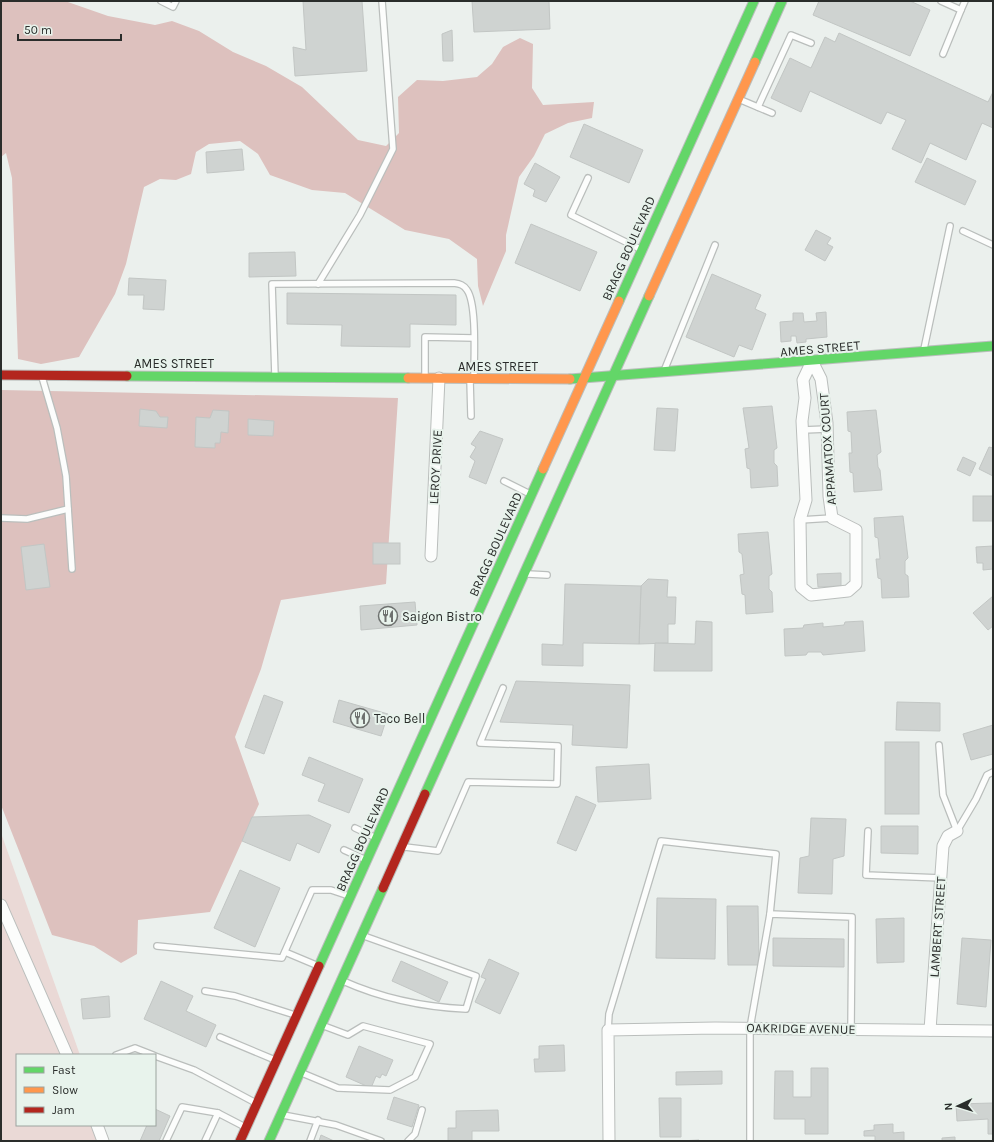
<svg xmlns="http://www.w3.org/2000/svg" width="994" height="1142" font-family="Karla,sans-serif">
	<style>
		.green { fill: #ead9d6 }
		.forest { fill: #ddc1be }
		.building { fill: #cfd3d1; stroke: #c2c6c4 }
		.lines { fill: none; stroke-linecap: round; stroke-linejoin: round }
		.lane-casing { stroke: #babebc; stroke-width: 8 }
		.street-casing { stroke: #babebc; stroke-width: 13 }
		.fast-casing { stroke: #babebc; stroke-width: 11 }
		.slow-casing { stroke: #babebc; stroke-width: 11 }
		.jam-casing { stroke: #babebc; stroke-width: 11 }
		.lane { stroke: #fcfdfc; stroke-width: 5.5 }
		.street { stroke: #fcfdfc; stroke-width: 11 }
		.fast { stroke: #63d668; stroke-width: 9 }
		.slow { stroke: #ff974d; stroke-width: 9 }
		.jam { stroke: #b3261e; stroke-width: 9 }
		.labels { text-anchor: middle; stroke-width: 4; stroke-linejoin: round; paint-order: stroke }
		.street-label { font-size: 13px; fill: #2a2d2b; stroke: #e8f3ec }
		.poi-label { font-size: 13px; fill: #2a2d2b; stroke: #e8f3ec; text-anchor: start }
	</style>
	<rect width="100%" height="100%" fill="#ebf0ed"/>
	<!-- green -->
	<polygon class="green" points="1,833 80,1055 17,1055 17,1125 104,1125 99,1141 1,1141"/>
	<!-- forest -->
	<g class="forest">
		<polygon points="1,1 65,1 108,16 155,25 172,21 199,31 233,52 266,66 302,87 358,140 386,146 399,133 398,97 417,80 443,81 477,77 492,64 503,47 520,38 533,44 532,88 543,105 594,102 592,118 568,123 545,134 534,156 519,177 506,235 506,251 483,306 478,286 477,259 449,239 405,230 345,193 312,190 270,175 258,154 240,141 209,144 196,152 191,174 176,180 160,179 144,187 126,264 115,294 79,357 41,364 18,359 12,178 6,153 1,157"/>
		<polygon points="1,390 398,398 386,584 281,600 261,669 235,737 259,804 210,912 138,920 137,954 121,963 94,946 52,935 1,805"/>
	</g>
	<!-- building -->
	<g class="building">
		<polygon points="303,1 362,1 367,71 295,76 293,47 306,50"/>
		<polygon points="472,1 549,1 550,29 474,32"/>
		<polygon points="819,1 910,1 930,10 910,56 813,15"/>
		<polygon points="452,30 453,61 443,61 442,34"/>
		<polygon points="839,33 988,102 993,92 993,128 982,123 966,160 930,143 921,163 892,149 906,120 887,112 881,124 810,91 801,112 771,98 790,58 811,68 825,37 835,42"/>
		<polygon points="584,124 643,150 629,183 570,157"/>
		<polygon points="242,149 244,170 207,173 206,152"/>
		<polygon points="927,158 976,181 965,205 915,182"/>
		<polygon points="535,163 560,177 546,202 533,196 535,190 524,184"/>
		<polygon points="531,224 597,252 580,291 515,263"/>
		<polygon points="816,230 831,238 827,244 833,247 825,261 805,250"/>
		<polygon points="295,252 296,276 249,277 249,253"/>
		<polygon points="712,274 761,295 755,309 766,314 752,350 739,345 734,357 686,337"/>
		<polygon points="129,278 166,280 164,310 143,309 144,295 128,295"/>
		<polygon points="287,293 456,295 456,325 410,324 410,347 341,346 342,325 287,324"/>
		<polygon points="826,312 827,337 806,339 806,342 797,343 796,336 791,336 791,341 781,342 780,322 793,321 793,313 803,313 804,322 817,321 816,313"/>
		<polygon points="772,406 777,448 774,450 774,463 777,466 778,486 751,488 750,469 747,468 745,449 749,448 743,408"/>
		<polygon points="657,408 678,409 675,451 654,450"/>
		<polygon points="140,409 156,411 160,417 168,417 167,428 139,426"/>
		<polygon points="213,410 229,411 228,433 221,432 220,443 215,443 215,448 195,447 196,417 210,418"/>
		<polygon points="876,410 881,452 877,455 878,467 880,470 882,490 854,492 853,473 850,472 849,453 852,453 851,432 848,431 847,412"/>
		<polygon points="248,419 274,421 273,436 248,435"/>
		<polygon points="480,431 503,439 486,484 469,477 475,461 470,457 476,447 471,444"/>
		<polygon points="989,447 993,448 993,476 979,469"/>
		<polygon points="963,457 976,463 970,476 957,470"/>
		<rect x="973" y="496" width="20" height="25"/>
		<polygon points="903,516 908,558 905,561 905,574 908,576 909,597 882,598 881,579 878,578 876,559 880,559 878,538 875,537 874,518"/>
		<polygon points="768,532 772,574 769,576 769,589 772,592 773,612 746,614 745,595 742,594 740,575 744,574 742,554 739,552 738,534"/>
		<rect x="373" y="543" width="27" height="21"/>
		<polygon points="44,544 50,587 26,590 21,547"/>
		<polygon points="993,546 993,569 983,570 983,563 977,563 976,547"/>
		<polygon points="841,573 841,586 818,587 817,574"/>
		<polygon points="648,579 668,580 667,597 676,597 675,624 668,624 668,643 639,644 641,586"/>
		<polygon points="565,584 641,586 639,644 583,643 583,666 542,665 542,644 563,645"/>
		<polygon points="993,596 993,626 988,630 973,613"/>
		<polygon points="415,602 417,625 361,630 360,606"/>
		<polygon points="696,621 712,622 712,671 654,671 655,643 695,644"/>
		<polygon points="863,621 865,651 823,655 821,652 808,652 806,655 785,656 784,629 803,628 804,625 823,623 823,627 844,625 845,622"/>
		<polygon points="516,681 630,685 627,748 572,745 573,725 500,722"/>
		<polygon points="264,695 283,702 264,754 245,747"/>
		<polygon points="339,700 388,714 381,736 333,722"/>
		<polygon points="897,702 940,703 940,731 896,730"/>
		<polygon points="993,725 993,754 971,760 963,734"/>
		<rect x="885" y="742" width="34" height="72"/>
		<polygon points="309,757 363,779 349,813 318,801 325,784 302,775"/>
		<polygon points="649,764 651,799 598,802 596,767"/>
		<polygon points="576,796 596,805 576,851 557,843"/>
		<polygon points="309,815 331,825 319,853 297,843 290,861 242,841 252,817"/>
		<polygon points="811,818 846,819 844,856 833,859 832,894 798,893 800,858 809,856"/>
		<polygon points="881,826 918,826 918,854 881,853"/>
		<polygon points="240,870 280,888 255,947 214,928"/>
		<polygon points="657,898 716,899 715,959 656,958"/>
		<polygon points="727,906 758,906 759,965 728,965"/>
		<polygon points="904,918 904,962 877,963 876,919"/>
		<polygon points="773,938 844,939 844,967 773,966"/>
		<polygon points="962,938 991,940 986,1007 957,1004"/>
		<polygon points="489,959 519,973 500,1014 475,1002 486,979 481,977"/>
		<polygon points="401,961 448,982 439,1002 392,981"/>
		<polygon points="161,981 193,996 186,1011 216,1025 206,1047 144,1019"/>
		<polygon points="109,996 110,1017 83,1019 81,999"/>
		<polygon points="564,1045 565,1071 535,1072 534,1059 539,1059 539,1046"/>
		<polygon points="359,1046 393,1060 386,1076 382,1074 380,1078 376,1076 371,1088 346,1077"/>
		<polygon points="811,1068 828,1068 828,1134 805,1134 805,1119 774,1119 775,1071 793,1071 793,1097 811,1097"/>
		<polygon points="722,1071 722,1084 676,1085 676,1072"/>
		<polygon points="394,1097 419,1105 412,1127 387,1119"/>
		<polygon points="659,1098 681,1098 681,1137 660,1137"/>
		<polygon points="993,1103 993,1134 988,1134 988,1119 957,1121 956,1104"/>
		<polygon points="155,1109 170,1116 159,1141 140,1141 147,1125 155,1125"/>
		<polygon points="498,1110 499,1131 472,1131 472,1141 448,1141 448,1128 456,1128 456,1111"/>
		<polygon points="893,1124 893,1133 904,1132 904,1141 875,1141 875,1136 864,1136 864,1131 874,1130 874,1125"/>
		<polygon points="321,1135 334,1141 319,1141"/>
		<polygon points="955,1137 955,1141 942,1141 942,1138"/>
		<polygon points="699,1140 699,1141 679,1141"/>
	</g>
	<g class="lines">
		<defs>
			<g id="lane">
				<polyline points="161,1 173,7 176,1"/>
				<polyline points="941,1 961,10 943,54"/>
				<polyline points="961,10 965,1"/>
				<polyline points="741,100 772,113"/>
				<polyline points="758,107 791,35 811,43"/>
				<polyline points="588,178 571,215 640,249"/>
				<polyline points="963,231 993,245"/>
				<polyline points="318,284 360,215 393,149 382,1"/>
				<polyline points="924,349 950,226"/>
				<polyline points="664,371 715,245"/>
				<path d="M275 376 272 284 454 283C460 284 464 285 467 290 477 304 474 358 474 377"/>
				<polyline points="425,376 425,337 474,338"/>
				<polyline points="42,377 57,428 66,476 72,569"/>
				<polyline points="470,380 471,416"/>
				<polyline points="803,430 827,429"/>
				<polyline points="504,481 530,494"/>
				<polyline points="1,518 27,519 68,509"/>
				<polyline points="800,520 832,518"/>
				<polyline points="528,574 547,575"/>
				<polyline points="939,745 943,795 957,831"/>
				<polyline points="355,828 374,837"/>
				<polyline points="868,831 866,875 941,878"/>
				<polyline points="957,831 976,799 987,775 993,772"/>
				<polyline points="405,847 438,851 468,782 557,784 558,746 480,743 503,688"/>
				<polyline points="344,850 364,859"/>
				<polyline points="157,946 282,958 312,890 331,890 349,896"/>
				<polyline points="285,952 316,965"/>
				<path d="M343 981C381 998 424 1007 466 1009L476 976 364 936"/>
				<polyline points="205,991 235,996 295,1015"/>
				<polyline points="608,1030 609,1014 661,841 776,854 770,914"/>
				<polyline points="220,1037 275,1060"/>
				<polyline points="116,1055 135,1048 153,1055"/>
				<polyline points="155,1056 194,1070 254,1102"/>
				<polyline points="302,1073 338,1088 390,1090 415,1077 430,1044 363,1026 348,1035 324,1026"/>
				<polyline points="283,1115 336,1125 381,1141"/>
				<polyline points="166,1141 182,1107 218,1113 245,1127"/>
				<polyline points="205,1141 218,1113"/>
				<polyline points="310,1141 318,1120"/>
				<polyline points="408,1141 415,1134 422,1110"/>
				<polyline points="750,1141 750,1028 770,914 852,917 851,1029"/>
			</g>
			<g id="street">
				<polygon points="812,361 821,379 827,423 829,496 832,518 856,530 856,584 848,591 811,595 801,587 800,520 806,500 802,421 805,398 803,380"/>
				<polyline points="431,556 439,378"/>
				<polyline points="1,905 67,1055"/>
				<polyline points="930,1030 943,846 948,836 957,831"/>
				<polyline points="97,1125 103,1141"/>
				<polyline points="609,1141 608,1030 715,1028 993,1031"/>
			</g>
			<g id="fast">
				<polyline points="755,62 782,1"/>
				<polyline points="619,301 754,1"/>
				<polyline points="127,376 408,378"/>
				<polyline points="570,379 993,346"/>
				<polyline points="425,794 649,296"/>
				<polyline points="319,966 543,469"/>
				<polyline points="269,1141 383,888"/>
			</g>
			<g id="slow">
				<polyline points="649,296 755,62"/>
				<polyline points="408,378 570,379"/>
				<polyline points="543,469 619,301"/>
			</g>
			<g id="jam">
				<polyline points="1,375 127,376"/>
				<polyline points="383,888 425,794"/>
				<polyline points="240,1141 319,966"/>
			</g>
		</defs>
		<!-- lane casing -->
		<use href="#lane" class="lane-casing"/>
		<!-- street casing -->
		<use href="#street" class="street-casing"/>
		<!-- fast casing -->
		<use href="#fast" class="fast-casing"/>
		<!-- slow casing -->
		<use href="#slow" class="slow-casing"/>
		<!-- jam casing -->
		<use href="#jam" class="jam-casing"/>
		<!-- lane -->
		<use href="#lane" class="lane"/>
		<!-- street -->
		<use href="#street" class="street"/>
		<!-- fast -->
		<use href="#fast" class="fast"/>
		<!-- slow -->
		<use href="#slow" class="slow"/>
		<!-- jam -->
		<use href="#jam" class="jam"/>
	</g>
	<!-- icons -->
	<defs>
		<symbol id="restaurant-ring" viewBox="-11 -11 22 22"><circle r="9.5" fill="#e8f3ec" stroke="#6e716f" stroke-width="1.5"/><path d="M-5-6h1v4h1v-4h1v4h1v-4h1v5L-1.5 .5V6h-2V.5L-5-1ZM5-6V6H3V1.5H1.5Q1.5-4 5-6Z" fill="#6e716f"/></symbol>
	</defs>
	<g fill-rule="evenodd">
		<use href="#restaurant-ring" x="377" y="605" width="22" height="22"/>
		<use href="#restaurant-ring" x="349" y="707" width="22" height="22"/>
	</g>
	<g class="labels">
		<!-- street labels -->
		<g class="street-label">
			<text transform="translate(628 248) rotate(-66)" y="5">BRAGG BOULEVARD</text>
			<text transform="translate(820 348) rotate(-5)" y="5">AMES STREET</text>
			<text x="174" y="368">AMES STREET</text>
			<text x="498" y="371">AMES STREET</text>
			<text transform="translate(827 449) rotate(-94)" y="5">APPAMATOX COURT</text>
			<text transform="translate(435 467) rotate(-87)" y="5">LEROY DRIVE</text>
			<text transform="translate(495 544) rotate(-66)" y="5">BRAGG BOULEVARD</text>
			<text transform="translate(362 839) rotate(-66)" y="5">BRAGG BOULEVARD</text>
			<text transform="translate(937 927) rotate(-86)" y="5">LAMBERT STREET</text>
			<text transform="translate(801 1028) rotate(1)" y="5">OAKRIDGE AVENUE</text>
		</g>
		<!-- poi labels -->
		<g class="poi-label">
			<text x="402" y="621">Saigon Bistro</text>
			<text x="374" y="723">Taco Bell</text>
		</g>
	</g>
	<!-- border -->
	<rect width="994" height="1142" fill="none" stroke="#2a2d2b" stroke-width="4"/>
	<!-- legend -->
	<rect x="16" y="1054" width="140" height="72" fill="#e8f3ec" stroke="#9ca49f"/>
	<rect x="24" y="1067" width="20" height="6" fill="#63d668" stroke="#9ca49f"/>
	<text x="52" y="1074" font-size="12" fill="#2a2d2b">Fast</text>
	<rect x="24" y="1087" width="20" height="6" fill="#ff974d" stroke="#9ca49f"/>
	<text x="52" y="1094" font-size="12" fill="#2a2d2b">Slow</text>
	<rect x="24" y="1107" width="20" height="6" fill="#b3261e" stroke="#9ca49f"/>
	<text x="52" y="1114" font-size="12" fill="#2a2d2b">Jam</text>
	<!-- north arrow -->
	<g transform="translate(958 1106) rotate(266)" stroke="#e8f3ec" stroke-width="3" paint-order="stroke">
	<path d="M0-3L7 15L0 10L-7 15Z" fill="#2a2d2b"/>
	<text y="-6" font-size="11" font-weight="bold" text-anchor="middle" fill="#2a2d2b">N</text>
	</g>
	<!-- scale -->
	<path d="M18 34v6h103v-6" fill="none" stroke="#2a2d2b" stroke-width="2"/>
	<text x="24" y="34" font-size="12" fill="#2a2d2b" stroke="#e8f3ec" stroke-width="3" paint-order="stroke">50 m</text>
</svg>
